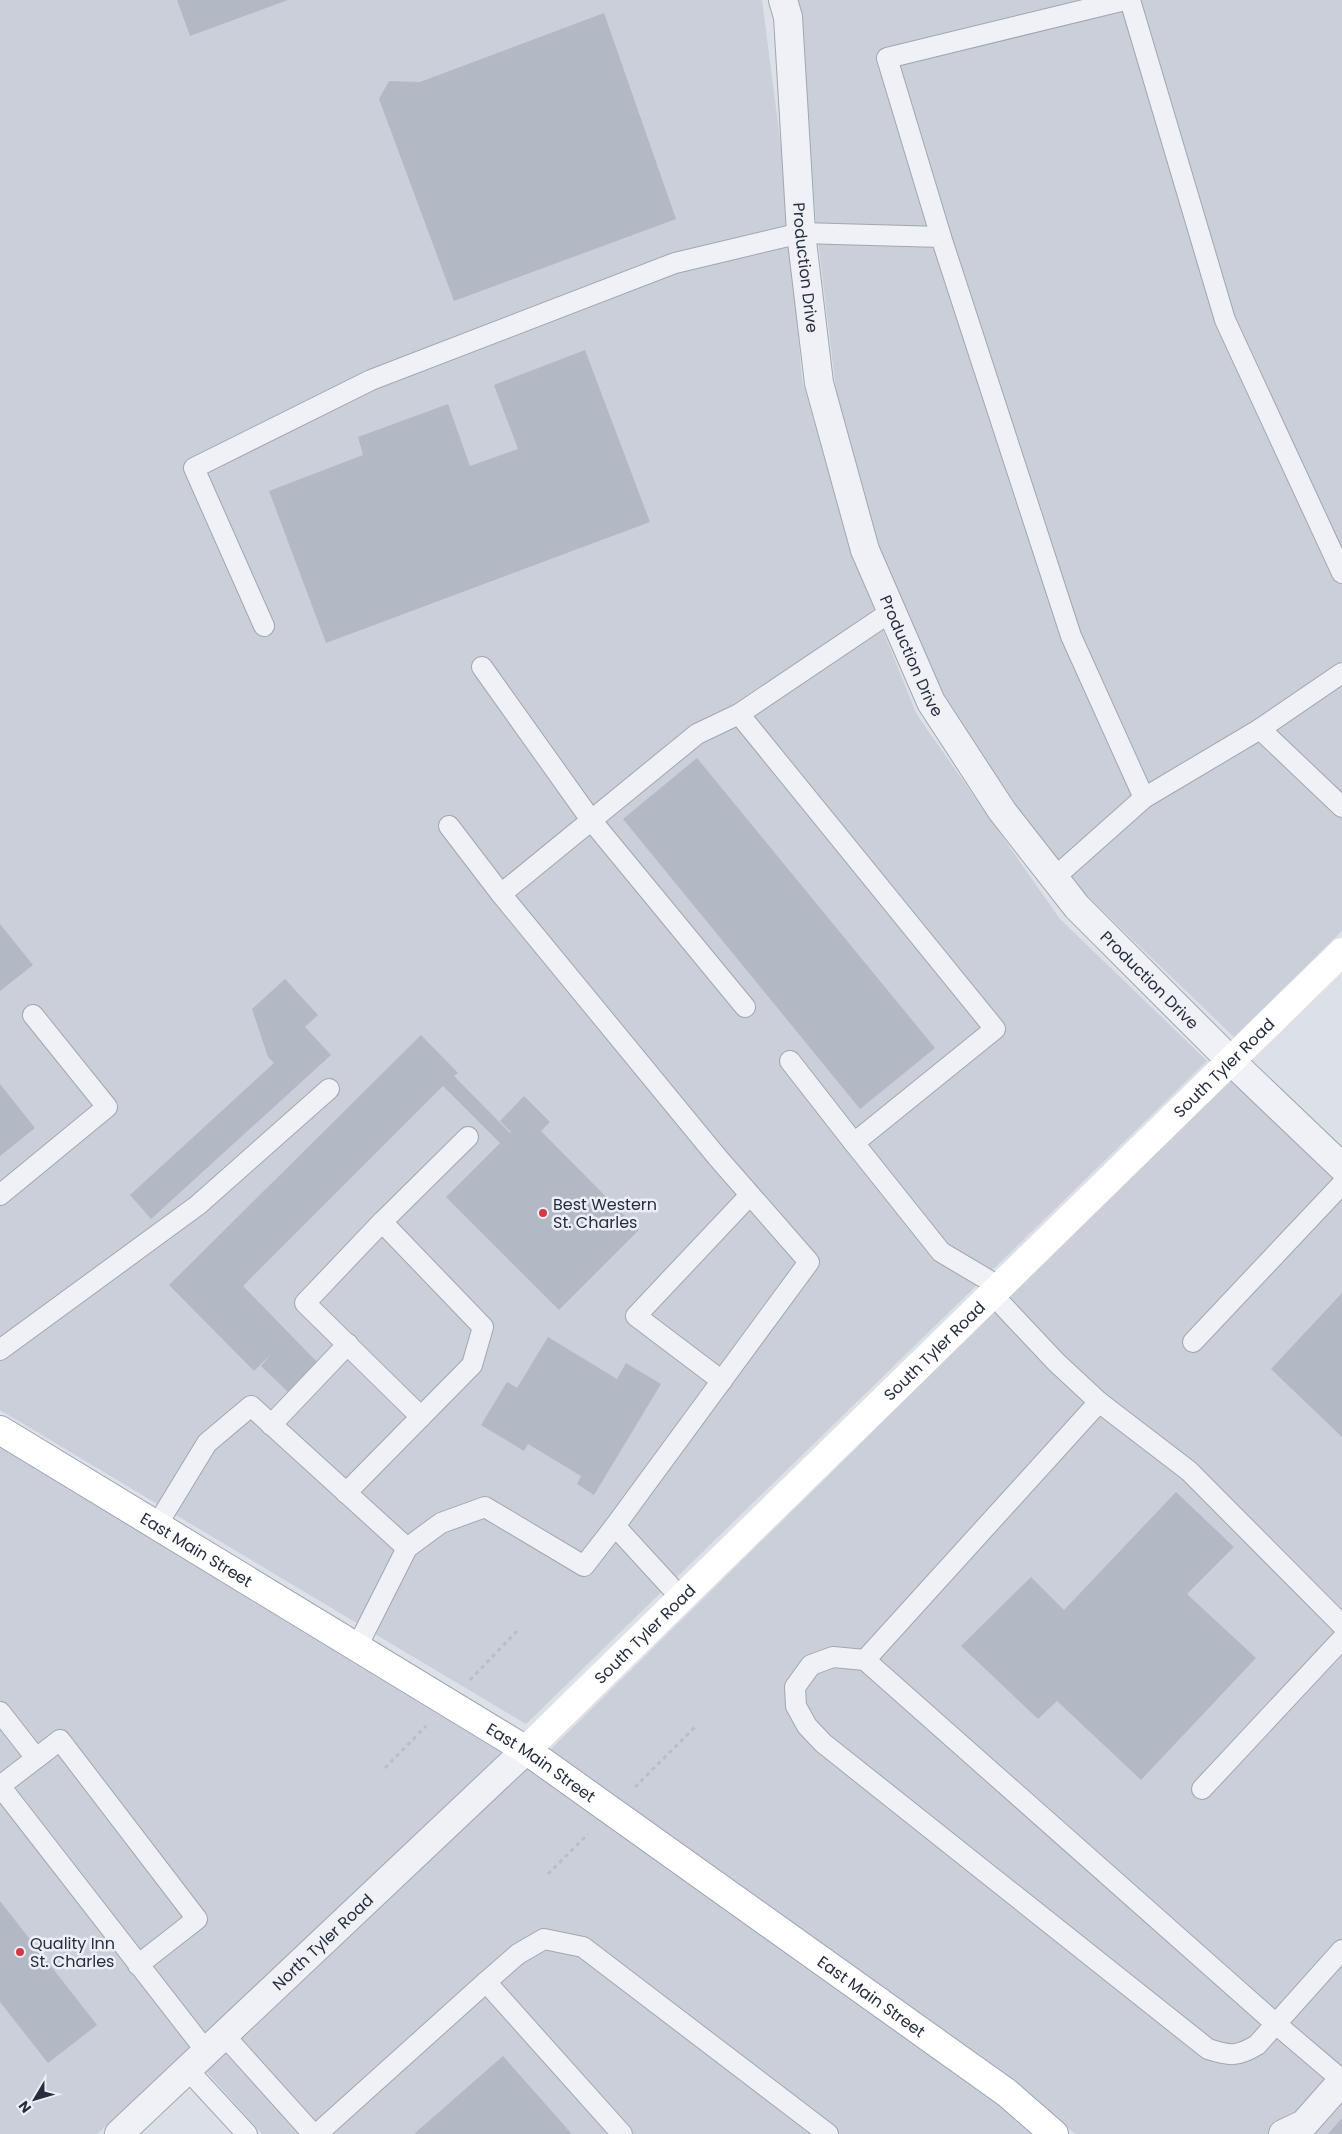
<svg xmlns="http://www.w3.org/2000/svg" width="1342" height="2134" font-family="Poppins,sans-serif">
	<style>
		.built { fill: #cacfda }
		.building { fill: #b3b9c4 }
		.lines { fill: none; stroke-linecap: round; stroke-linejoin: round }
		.lane-casing { stroke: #a1a7b1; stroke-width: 22 }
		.street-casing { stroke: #a1a7b1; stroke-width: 30 }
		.primary-casing { stroke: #9ba3b4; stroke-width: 30 }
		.path { stroke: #babec6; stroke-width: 3; stroke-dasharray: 4 4; stroke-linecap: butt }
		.lane { stroke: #eff1f6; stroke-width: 20 }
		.street { stroke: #eff1f6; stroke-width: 28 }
		.secondary { stroke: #fff; stroke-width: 28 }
		.primary { stroke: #fff; stroke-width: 28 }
		.poi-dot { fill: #d63845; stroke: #eceff5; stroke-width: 2 }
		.labels { text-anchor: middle; stroke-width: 5; stroke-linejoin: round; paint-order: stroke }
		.street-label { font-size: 16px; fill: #252d3f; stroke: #eceff5 }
		.poi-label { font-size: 16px; fill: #252d3f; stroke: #eceff5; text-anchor: start }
	</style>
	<rect width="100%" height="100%" fill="#dce0e7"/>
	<!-- built -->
	<g class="built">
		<polygon points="0,0 762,0 784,170 802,379 852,554 917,715 1060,919 1207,1061 526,1724 0,1410"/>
		<polygon points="793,0 1342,0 1342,931 1234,1037 1083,892 992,777 942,696 879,555 838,407 816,224 804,70"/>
		<polygon points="1229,1080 1342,1184 1342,2134 1075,2134 1018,2085 549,1751"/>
		<polygon points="0,1446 508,1754 97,2134 0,2134"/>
		<polygon points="524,1756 1002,2105 1035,2134 262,2134 203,2068"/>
	</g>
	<!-- building -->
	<g class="building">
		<polygon points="177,0 288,0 190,36"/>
		<polygon points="604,13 676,219 454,301 379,99 389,81 420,82"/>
		<polygon points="585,350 650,522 326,643 269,491 363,455 358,437 448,404 470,466 518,449 494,385"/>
		<polygon points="697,758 935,1048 860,1109 623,819"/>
		<polygon points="0,924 33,965 0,991"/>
		<polygon points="285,979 318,1015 305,1027 331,1055 151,1219 130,1195 274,1063 268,1057 252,1009"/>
		<polygon points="421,1035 458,1073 454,1076 510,1133 511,1132 500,1121 524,1096 550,1122 541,1131 639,1230 559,1310 446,1197 500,1143 443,1086 243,1286 318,1363 288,1392 261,1366 271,1354 254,1371 169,1285"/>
		<polygon points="0,1084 35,1128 0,1156"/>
		<polygon points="1342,1293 1342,1437 1271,1369"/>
		<polygon points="548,1337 617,1379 626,1363 661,1384 594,1495 577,1484 581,1476 528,1444 524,1451 481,1425 507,1382 517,1388"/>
		<polygon points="1176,1492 1234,1547 1187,1594 1256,1658 1141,1780 1057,1701 1038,1719 961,1646 1031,1577 1064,1610"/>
		<polygon points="0,1901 97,2025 48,2063 0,2002"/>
		<polygon points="503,2056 572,2134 414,2134"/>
		<polygon points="1342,2118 1342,2134 1328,2134"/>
	</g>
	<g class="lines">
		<defs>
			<g id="lane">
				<polyline points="1130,0 1225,320 1342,573"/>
				<polyline points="941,237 887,58 1125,0"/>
				<polyline points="264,626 194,468 371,380 675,263 801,233 941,237 1071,636 1144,798"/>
				<polyline points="482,667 591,820 745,1007"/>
				<polyline points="739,714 892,611"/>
				<polyline points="1260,729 1342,673"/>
				<polyline points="449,826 501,894"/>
				<polyline points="1054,878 1144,798 1260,729 1342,807"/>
				<polyline points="790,1061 854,1143"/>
				<polyline points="0,1195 107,1107 33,1015"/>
				<polyline points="382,1222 305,1303 421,1417"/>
				<polyline points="992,1294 1056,1362 1099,1402 865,1660 1276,2024 1342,2080"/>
				<polyline points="1193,1342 1342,1184"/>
				<polyline points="0,1350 198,1205 329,1089"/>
				<polyline points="722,1381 636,1316 750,1195"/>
				<polyline points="1099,1402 1189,1471 1342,1625"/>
				<polyline points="271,1425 348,1344"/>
				<polyline points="346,1493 472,1365 483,1327 382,1222 468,1137"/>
				<polyline points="157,1525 207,1443 251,1406 407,1548"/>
				<polyline points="615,1526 681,1598"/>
				<polyline points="357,1647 407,1548 441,1523 485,1507 584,1566 615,1526 809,1262 718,1158 501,894 697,734 739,714 995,1029 854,1143 941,1252 1000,1287"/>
				<path d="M865 1660 833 1657 811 1665 795 1687 796 1706 807 1726 823 1743 1208 2049C1230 2056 1237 2057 1257 2045L1342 1950"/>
				<polyline points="0,1712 36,1758"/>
				<polyline points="1202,1789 1342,1639"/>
				<polyline points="138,1965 197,1919 60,1740 0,1786 206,2051"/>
				<polyline points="486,1982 518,1954 544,1939 583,1947 828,2134"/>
				<polyline points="224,2035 313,2134"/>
				<polyline points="187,2069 247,2134"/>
				<polyline points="317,2134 486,1982 622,2134"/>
			</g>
			<g id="street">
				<path id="s1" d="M783 0 788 17 801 233 819 383 865 550 931 702 1002 811 1077 907 1231 1061 1342 1167"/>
				<path id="s2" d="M119 2134 526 1750"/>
				<polyline points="1283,2134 1304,2124 1342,2081"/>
			</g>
			<g id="primary">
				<path id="s4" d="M0 1430 526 1750 1007 2093 1054 2134"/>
			</g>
		</defs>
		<!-- lane casing -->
		<use href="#lane" class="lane-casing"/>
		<!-- street casing -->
		<use href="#street" class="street-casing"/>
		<!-- primary casing -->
		<use href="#primary" class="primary-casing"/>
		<!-- path -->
		<g class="path">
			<polyline points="470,1680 519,1629"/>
			<polyline points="385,1768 426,1726"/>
			<polyline points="635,1787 695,1727"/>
			<polyline points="548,1874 588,1834"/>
		</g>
		<!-- lane -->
		<use href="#lane" class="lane"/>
		<!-- street -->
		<use href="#street" class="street"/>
		<!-- secondary -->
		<path class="secondary" id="s3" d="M526 1750 1342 952"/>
		<!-- primary -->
		<use href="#primary" class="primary"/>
	</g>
	<!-- markers -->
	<g class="poi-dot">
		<circle cx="543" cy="1213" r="5"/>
		<circle cx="20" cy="1952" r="5"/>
	</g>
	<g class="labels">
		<!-- street labels -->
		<g class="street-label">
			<text dy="6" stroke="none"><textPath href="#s1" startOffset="269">Production Drive</textPath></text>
			<text dy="6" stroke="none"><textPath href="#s1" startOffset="674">Production Drive</textPath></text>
			<text dy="6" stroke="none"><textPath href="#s1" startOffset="1079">Production Drive</textPath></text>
			<text dy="6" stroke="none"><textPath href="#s3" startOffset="976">South Tyler Road</textPath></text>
			<text dy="6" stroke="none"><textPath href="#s3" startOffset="571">South Tyler Road</textPath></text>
			<text dy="6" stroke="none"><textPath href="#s4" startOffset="230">East Main Street</textPath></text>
			<text dy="6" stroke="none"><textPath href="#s3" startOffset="166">South Tyler Road</textPath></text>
			<text dy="6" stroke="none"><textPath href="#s4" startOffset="635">East Main Street</textPath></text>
			<text dy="6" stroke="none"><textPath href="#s2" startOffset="280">North Tyler Road</textPath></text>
			<text dy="6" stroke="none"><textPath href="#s4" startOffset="1040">East Main Street</textPath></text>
		</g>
		<!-- poi labels -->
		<g class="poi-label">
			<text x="553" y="1210">Best Western<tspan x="553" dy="18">St. Charles</tspan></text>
			<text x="30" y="1949">Quality Inn<tspan x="30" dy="18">St. Charles</tspan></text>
		</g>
	</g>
	<!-- north arrow -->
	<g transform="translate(35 2099) rotate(232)" stroke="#eceff5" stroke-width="4" paint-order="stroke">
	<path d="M0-4L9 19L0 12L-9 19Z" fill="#252d3f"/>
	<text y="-8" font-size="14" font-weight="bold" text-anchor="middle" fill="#252d3f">N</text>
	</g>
</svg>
